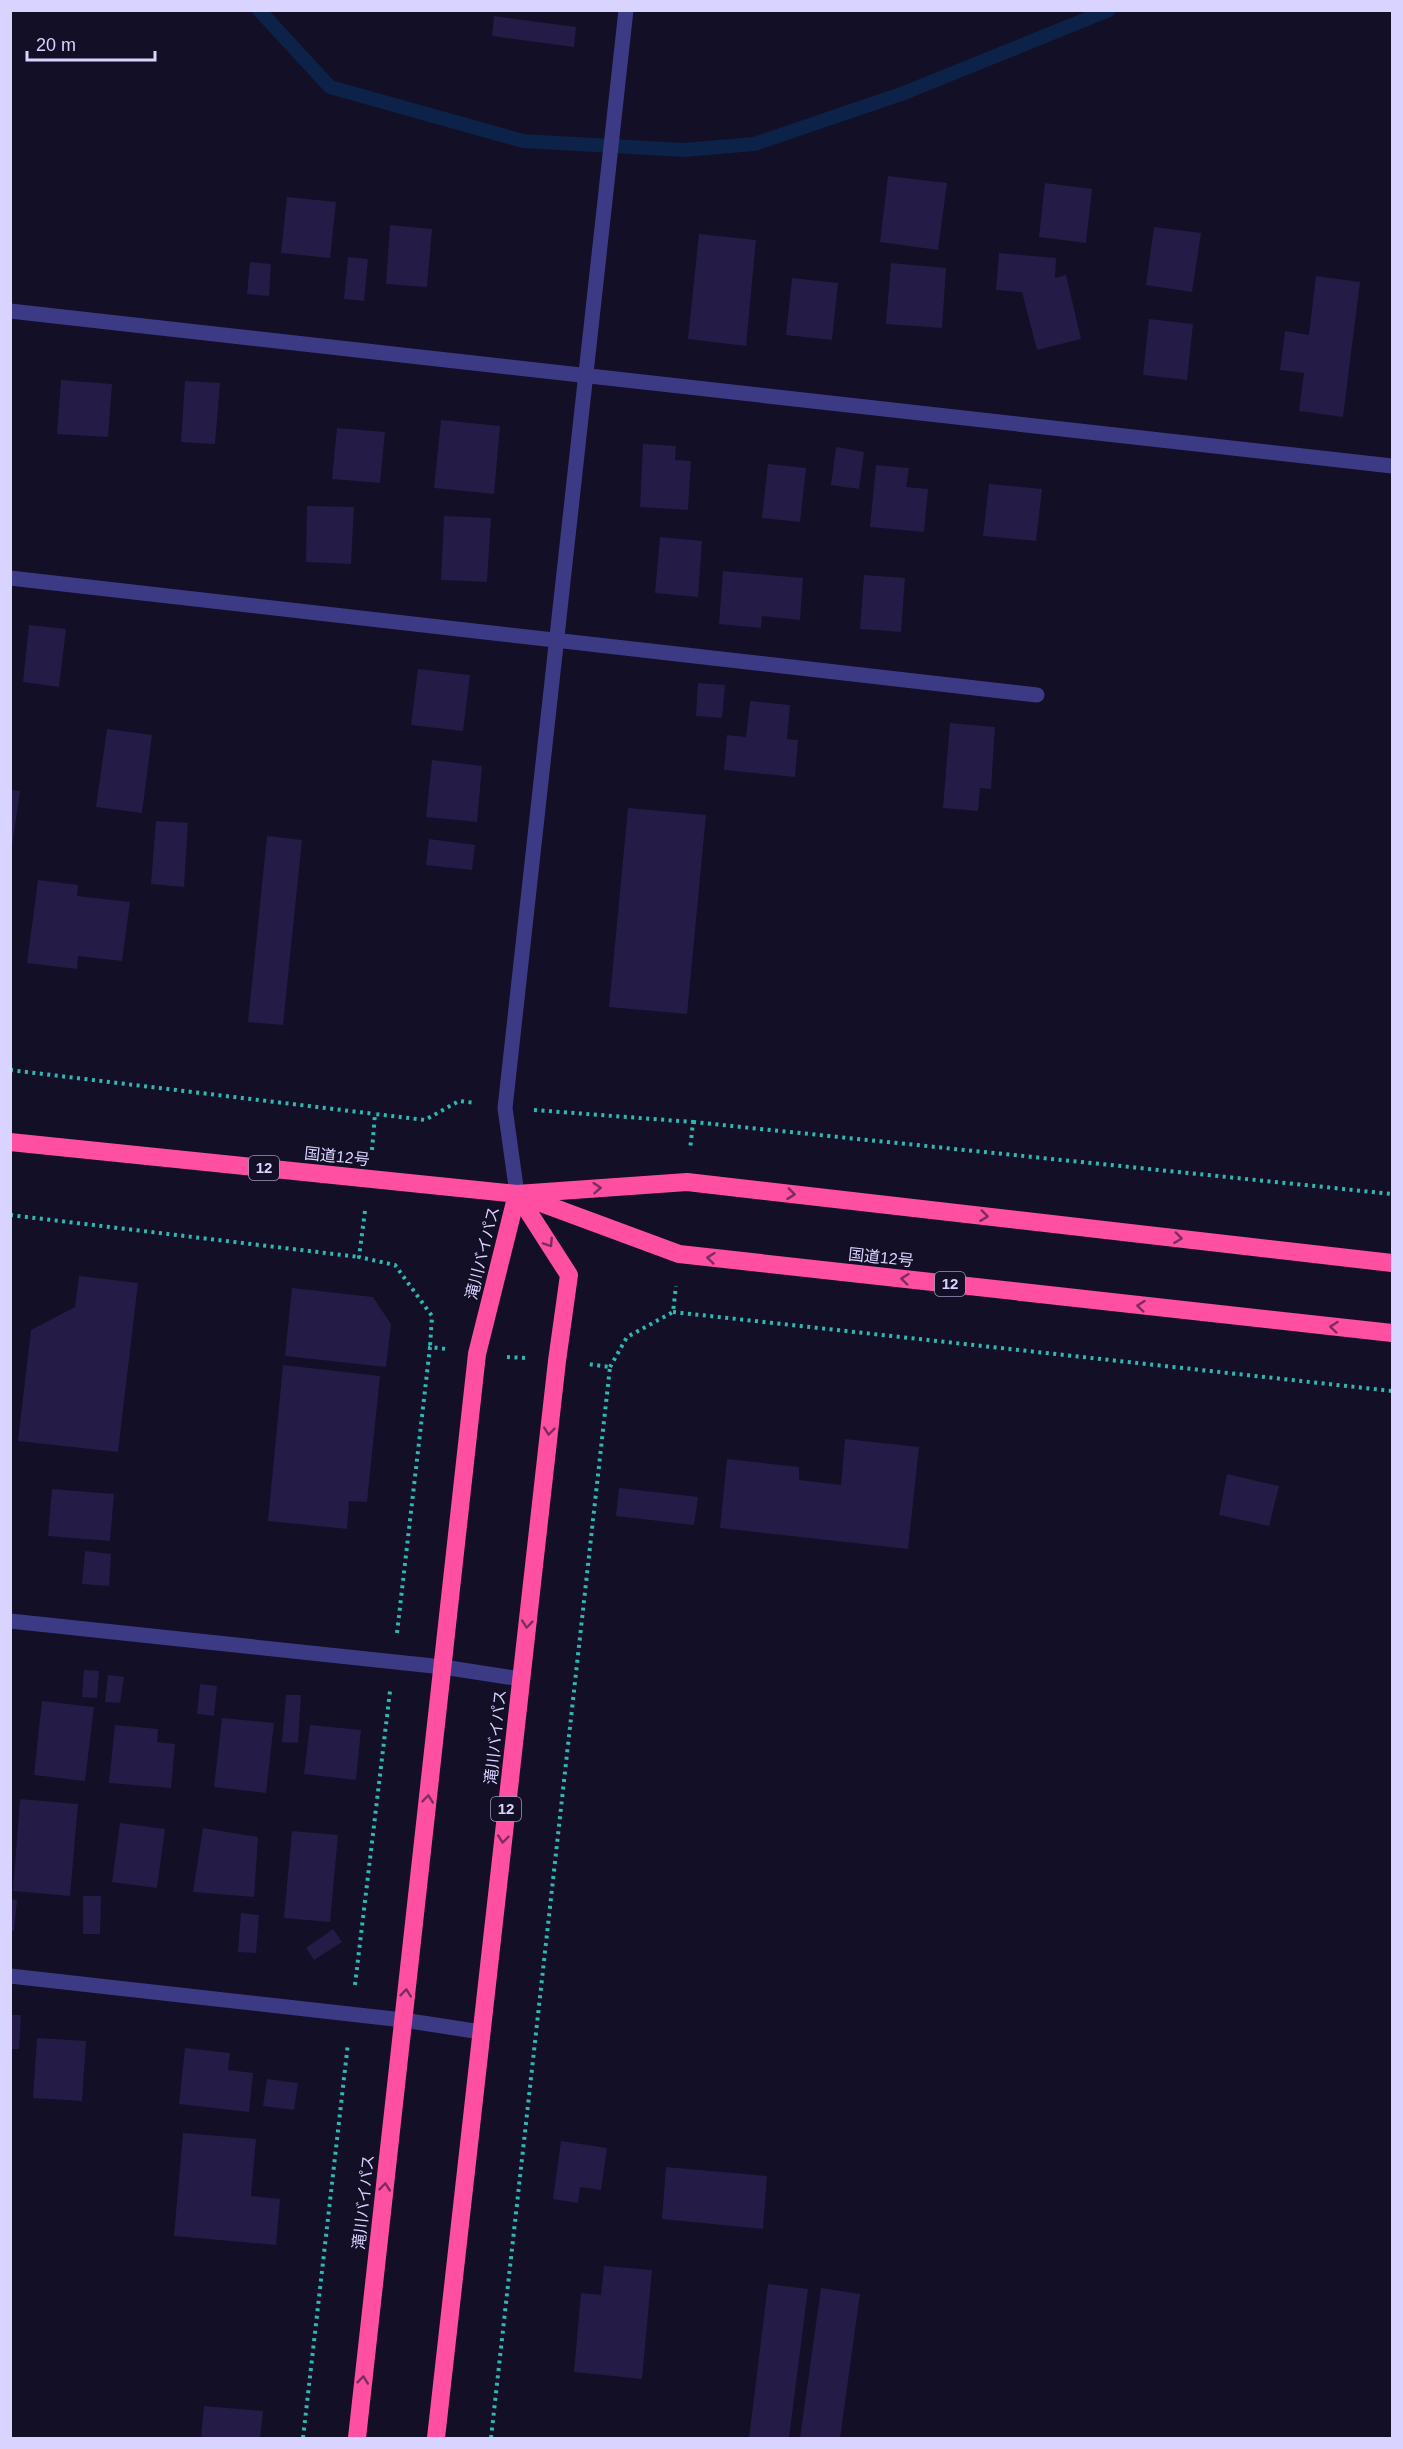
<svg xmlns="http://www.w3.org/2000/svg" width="1403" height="2449" font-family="Helvetica,'Noto Sans JP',sans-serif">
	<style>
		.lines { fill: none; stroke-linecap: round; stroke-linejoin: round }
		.stream { stroke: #0c2248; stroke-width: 14 }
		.building { fill: #241b47 }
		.path { stroke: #2fb8b0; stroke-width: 4; stroke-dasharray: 3 4.5; stroke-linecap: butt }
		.minor { stroke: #3d3a85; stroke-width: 15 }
		.highway { stroke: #ff4fa3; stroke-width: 18 }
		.oneway { stroke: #7d2c5e }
		.labels { text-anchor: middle; stroke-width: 5; stroke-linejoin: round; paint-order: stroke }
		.shield { fill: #130f26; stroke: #9e99be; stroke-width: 1.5 }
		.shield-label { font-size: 15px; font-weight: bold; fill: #d9d4ff }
		.street-label { font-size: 16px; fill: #d9d4ff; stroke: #130f26 }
	</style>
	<rect width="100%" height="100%" fill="#130f26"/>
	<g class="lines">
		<!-- stream -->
		<polyline class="stream" points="259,10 330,87 523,141 684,150 754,144 904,93 1109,10"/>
	</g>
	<!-- building -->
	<g class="building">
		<polygon points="494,16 576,27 574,47 492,36"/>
		<polygon points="888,176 947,183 938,250 880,242"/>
		<polygon points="1045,183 1092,189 1086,243 1039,237"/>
		<polygon points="287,197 336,202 330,258 281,253"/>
		<polygon points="390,225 432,229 427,287 386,284"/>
		<polygon points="1154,227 1201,233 1192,292 1146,285"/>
		<polygon points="699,234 756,240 746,346 688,339"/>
		<polygon points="999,253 1056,258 1055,278 1066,275 1081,339 1037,350 1022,292 996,290"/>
		<polygon points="348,257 368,259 364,301 344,299"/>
		<polygon points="250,262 271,264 269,296 247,294"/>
		<polygon points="891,263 946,268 942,328 886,324"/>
		<polygon points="1316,276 1360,282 1343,417 1299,411 1304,373 1280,370 1285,331 1309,335"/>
		<polygon points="792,278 838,283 832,340 786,335"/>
		<polygon points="1149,319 1193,324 1187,380 1143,375"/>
		<polygon points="61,380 112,384 108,437 57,434"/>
		<polygon points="185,381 220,383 215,444 181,442"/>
		<polygon points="441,420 500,426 494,494 434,488"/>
		<polygon points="337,428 385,432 380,483 332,479"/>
		<polygon points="643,444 676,446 675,460 691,461 688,510 640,507"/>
		<polygon points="836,447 864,452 859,489 831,485"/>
		<polygon points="768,464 806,468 800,522 762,518"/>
		<polygon points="876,465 909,468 906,487 928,489 924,532 870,527"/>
		<polygon points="989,484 1042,489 1036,541 983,536"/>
		<polygon points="307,506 354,507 351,564 306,562"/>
		<polygon points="444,516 491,518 487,582 441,580"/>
		<polygon points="660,537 702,541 698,597 655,593"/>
		<polygon points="723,571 803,578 800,620 762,616 761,628 719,624"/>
		<polygon points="864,575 905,578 901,632 860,629"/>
		<polygon points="29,625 66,629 59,687 23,682"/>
		<polygon points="418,669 470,675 463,731 411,725"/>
		<polygon points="698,683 725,685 722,718 696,716"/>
		<polygon points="750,701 790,705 787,739 798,740 795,777 724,770 727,735 746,737"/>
		<polygon points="950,723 995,727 991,789 980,788 978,811 943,808"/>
		<polygon points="107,729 152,735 142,813 96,807"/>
		<polygon points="432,760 482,766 477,822 426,817"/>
		<polygon points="10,790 20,791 12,846 10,845"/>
		<polygon points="628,808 706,815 687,1014 609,1007"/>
		<polygon points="156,821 188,823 184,887 151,884"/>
		<polygon points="267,836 302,840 283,1025 248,1022"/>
		<polygon points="429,839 475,845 472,870 426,865"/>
		<polygon points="38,880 78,885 77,896 130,902 122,961 78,956 77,969 27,963"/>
		<polygon points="79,1276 138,1283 118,1452 18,1441 31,1330 75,1307"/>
		<polygon points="292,1288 373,1297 391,1324 386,1367 285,1356"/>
		<polygon points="283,1365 380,1376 367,1502 349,1501 347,1529 268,1521"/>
		<polygon points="845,1439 919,1447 908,1549 720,1528 727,1459 799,1467 799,1480 841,1485"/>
		<polygon points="1227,1474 1279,1486 1269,1526 1219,1515"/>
		<polygon points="619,1488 698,1497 694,1525 616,1516"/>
		<polygon points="52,1489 114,1494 110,1541 48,1536"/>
		<polygon points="85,1551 111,1554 109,1586 82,1584"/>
		<polygon points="84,1670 99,1671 97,1698 82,1697"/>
		<polygon points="108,1675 124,1677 120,1703 105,1702"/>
		<polygon points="200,1684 217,1686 214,1716 197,1714"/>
		<polygon points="286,1695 301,1695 298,1743 282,1742"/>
		<polygon points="42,1701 94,1707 85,1781 34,1775"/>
		<polygon points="222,1718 274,1723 266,1793 214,1787"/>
		<polygon points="115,1725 158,1729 157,1742 175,1744 171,1788 109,1783"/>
		<polygon points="310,1725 361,1730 356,1780 304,1774"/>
		<polygon points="20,1799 78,1804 70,1896 13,1891"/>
		<polygon points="120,1823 165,1829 157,1888 112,1882"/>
		<polygon points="203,1828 258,1837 254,1897 193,1892"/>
		<polygon points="292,1831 338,1835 330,1922 284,1918"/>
		<polygon points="83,1896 101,1896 100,1934 83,1934"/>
		<polygon points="10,1899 17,1900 14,1931 10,1930"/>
		<polygon points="241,1913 259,1915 256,1953 238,1952"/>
		<polygon points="333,1929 342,1942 314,1960 306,1948"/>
		<polygon points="10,2015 21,2015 19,2049 10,2049"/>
		<polygon points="37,2038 86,2041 82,2101 33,2098"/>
		<polygon points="185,2048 230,2053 228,2070 253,2073 249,2112 179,2104"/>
		<polygon points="267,2079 298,2083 294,2110 263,2106"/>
		<polygon points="183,2133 256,2139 251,2196 280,2199 276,2245 174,2236"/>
		<polygon points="561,2141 607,2148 601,2190 580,2187 578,2203 553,2199"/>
		<polygon points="666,2167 767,2176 763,2229 662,2219"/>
		<polygon points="604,2266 652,2270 642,2379 574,2372 581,2293 601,2295"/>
		<polygon points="768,2284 808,2289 789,2438 749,2438"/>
		<polygon points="821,2288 860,2294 840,2438 800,2438"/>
		<polygon points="204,2406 263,2411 260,2438 201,2438"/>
	</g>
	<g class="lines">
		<!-- path -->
		<g class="path">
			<polyline points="10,1070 375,1114"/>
			<polyline points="534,1110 693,1122 690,1150"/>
			<polyline points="693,1122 1392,1194"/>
			<polyline points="372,1150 375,1114 425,1120 459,1101 476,1103"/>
			<polyline points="365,1211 359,1257 395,1265 432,1316 430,1347"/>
			<polyline points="10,1215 359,1257"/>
			<polyline points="673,1312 1392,1391"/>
			<polyline points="507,1357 526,1358"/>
			<polyline points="610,1367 627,1337 673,1312 676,1286"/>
			<polyline points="397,1633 430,1347 446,1349"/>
			<polyline points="355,1985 390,1691"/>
			<polyline points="303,2438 348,2043"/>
			<polyline points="491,2438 610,1367 588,1364"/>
		</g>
		<!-- minor -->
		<g class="minor">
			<polyline points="10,311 1392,466"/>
			<polyline points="10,578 1037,695"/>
			<polyline points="517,1194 505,1108 626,10"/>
			<polyline points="10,1621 443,1667 521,1679"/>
			<polyline points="10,1976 403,2020 481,2032"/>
		</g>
		<!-- highway -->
		<g class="highway">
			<polyline points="10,1142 517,1194 687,1182 1392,1263"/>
			<polyline points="525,1197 679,1254 1392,1333"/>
			<polyline points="357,2438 477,1354 517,1194"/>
			<polyline points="436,2438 557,1361 569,1275 517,1194"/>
		</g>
	</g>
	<!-- one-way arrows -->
	<defs><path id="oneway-chevron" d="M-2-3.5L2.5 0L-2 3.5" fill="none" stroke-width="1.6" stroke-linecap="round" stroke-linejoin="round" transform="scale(1.5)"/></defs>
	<g class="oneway">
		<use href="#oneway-chevron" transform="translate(597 1188) rotate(-4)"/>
		<use href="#oneway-chevron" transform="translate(791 1194) rotate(7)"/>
		<use href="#oneway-chevron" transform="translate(984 1216) rotate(7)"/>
		<use href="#oneway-chevron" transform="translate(1178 1238) rotate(7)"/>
		<use href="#oneway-chevron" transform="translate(549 1243) rotate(57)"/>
		<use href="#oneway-chevron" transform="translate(711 1258) rotate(-174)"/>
		<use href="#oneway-chevron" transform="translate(905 1279) rotate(-174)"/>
		<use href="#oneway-chevron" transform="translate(1141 1306) rotate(-174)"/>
		<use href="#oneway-chevron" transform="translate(1334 1327) rotate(-174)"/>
		<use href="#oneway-chevron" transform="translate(549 1431) rotate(96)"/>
		<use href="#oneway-chevron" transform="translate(527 1624) rotate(96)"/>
		<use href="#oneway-chevron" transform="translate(428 1799) rotate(-84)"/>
		<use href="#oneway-chevron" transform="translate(503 1839) rotate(96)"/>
		<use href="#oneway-chevron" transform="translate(406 1993) rotate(-84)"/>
		<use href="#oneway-chevron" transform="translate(385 2187) rotate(-84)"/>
		<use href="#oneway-chevron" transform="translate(363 2380) rotate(-84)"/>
	</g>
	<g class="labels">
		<!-- shield labels -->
		<g class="shield">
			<rect x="249" y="1156" width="30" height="24" rx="4.5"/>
			<rect x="935" y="1272" width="30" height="24" rx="4.5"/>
			<rect x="491" y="1797" width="30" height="24" rx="4.5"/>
		</g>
		<g class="shield-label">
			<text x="264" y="1173">12</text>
			<text x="950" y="1289">12</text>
			<text x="506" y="1814">12</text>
		</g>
		<!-- street labels -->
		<g class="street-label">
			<text transform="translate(337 1156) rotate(6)" y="6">国道12号</text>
			<text transform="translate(482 1253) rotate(-76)" y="6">滝川バイパス</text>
			<text transform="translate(881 1257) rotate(6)" y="6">国道12号</text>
			<text transform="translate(495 1737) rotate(-84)" y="6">滝川バイパス</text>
			<text transform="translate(363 2202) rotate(-84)" y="6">滝川バイパス</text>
		</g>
	</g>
	<!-- border -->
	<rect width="1403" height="2449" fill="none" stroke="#d9d4ff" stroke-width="24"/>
	<!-- scale -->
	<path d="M27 51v9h128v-9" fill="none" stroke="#d9d4ff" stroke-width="3"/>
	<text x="36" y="51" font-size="18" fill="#d9d4ff" stroke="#130f26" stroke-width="4.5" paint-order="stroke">20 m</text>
</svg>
